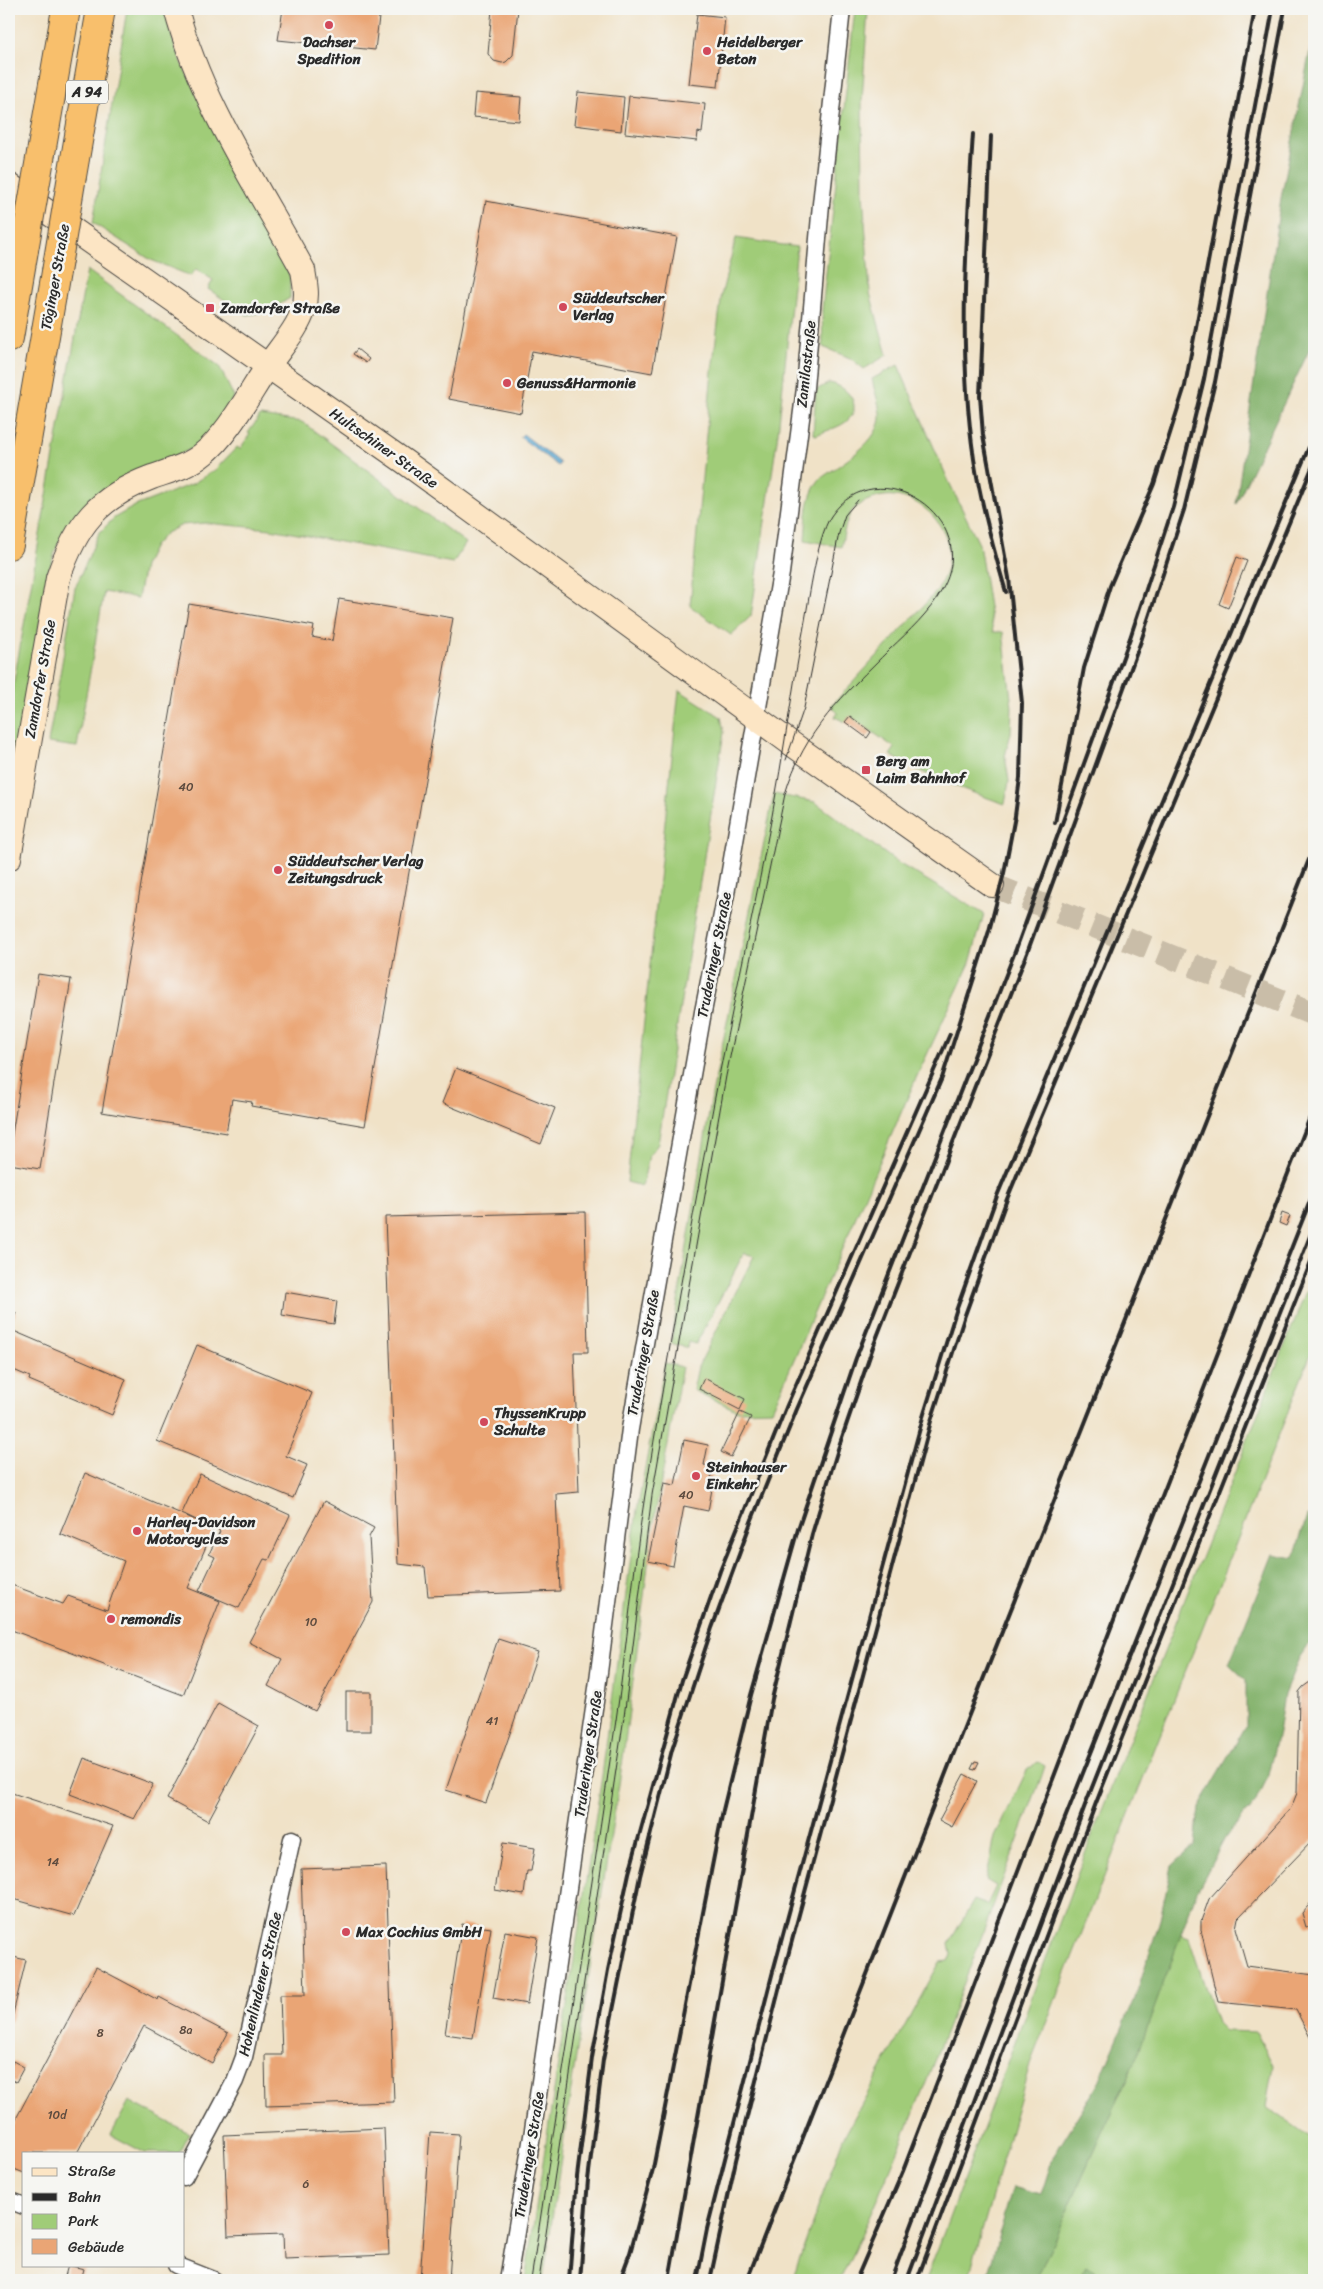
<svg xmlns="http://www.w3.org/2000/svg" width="1323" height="2289" font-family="Sriracha,sans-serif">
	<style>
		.green { fill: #a0cc78; stroke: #667c52 }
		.forest { fill: #80b068; stroke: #566e4a }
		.water { fill: #56a5d0; stroke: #40687e }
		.building { fill: #eaa575 }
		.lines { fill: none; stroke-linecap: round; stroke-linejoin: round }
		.secondary-tunnel { stroke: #c9bda8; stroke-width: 24; stroke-dasharray: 24 12; stroke-linecap: butt }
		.street-casing { stroke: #494642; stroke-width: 19 }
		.secondary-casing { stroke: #494642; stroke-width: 26 }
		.highway-casing { stroke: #494642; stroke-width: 30 }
		.street { stroke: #fff; stroke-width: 16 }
		.secondary { stroke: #fce5c4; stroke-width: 24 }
		.highway { stroke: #f8bf6c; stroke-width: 28 }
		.tram { stroke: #2b2b2b; stroke-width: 1 }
		.rail { stroke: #2b2b2b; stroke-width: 4 }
		.highway-bridge-casing { stroke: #494642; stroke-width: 30; stroke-linecap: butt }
		.highway-bridge { stroke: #f8bf6c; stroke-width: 28 }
		.poi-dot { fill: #d1495b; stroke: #f6f6f2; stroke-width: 2 }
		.labels { text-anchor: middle; stroke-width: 5; stroke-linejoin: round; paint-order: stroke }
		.number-label { font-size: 12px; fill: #5b4a3e }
		.shield { fill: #f6f6f2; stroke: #686867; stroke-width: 1 }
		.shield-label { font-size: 14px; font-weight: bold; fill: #2b2b2b }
		.poi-label { font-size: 15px; font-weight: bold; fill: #2b2b2b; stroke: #f6f6f2; text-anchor: start }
		.street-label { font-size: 15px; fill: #2b2b2b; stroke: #f6f6f2 }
	</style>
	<rect width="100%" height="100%" fill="#f6f6f2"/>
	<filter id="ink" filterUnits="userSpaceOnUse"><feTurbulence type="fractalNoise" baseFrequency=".02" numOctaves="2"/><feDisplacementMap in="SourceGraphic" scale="10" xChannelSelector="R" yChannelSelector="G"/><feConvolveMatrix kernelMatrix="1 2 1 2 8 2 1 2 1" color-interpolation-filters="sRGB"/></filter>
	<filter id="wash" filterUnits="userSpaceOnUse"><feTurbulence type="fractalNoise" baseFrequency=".0096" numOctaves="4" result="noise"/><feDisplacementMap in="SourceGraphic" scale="20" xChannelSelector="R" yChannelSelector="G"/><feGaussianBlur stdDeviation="1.12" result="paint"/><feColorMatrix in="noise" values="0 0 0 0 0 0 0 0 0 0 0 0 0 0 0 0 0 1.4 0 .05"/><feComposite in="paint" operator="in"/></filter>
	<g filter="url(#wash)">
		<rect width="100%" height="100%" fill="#f0e2c7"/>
		<!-- green -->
		<g class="green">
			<polygon points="127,9 165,9 174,43 184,68 281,252 290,277 290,298 267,312 247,315 208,289 213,280 196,269 191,276 151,260 93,223"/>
			<polygon points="855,9 868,9 862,101 863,193 870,293 887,355 864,369 850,358 823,347 822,310"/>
			<polygon points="736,238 797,247 778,433 751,616 731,635 690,606 712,371 722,292"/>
			<polygon points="87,270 219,366 234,397 202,444 102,490 79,515 57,546 49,570 9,800 9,709"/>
			<path d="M898 365 949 482 979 544 993 632H1003L1012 707 1011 733 1005 756 1009 781 1005 804C965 790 927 777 890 755L895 748 850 716 845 722 835 717 838 713 831 706 937 591C942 581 947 573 948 562 954 522 910 484 872 499 865 501 857 505 852 511 845 521 844 535 841 547L805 540C807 518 806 496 820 479 840 464 883 441 880 413 879 402 874 390 872 379Z"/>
			<path d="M829 383C845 385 864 404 848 420 841 427 825 431 816 435L813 434 816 390Z"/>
			<polygon points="260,416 302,422 466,543 453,563 271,529 206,523 182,525 166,533 154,546 144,566 138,598 104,592 77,747 48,743 75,588 99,533 114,518 135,506 192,484 215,470 237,447 240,449 250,434 248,433"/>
			<polygon points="679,690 721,717 724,732 658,1144 649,1156 642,1186 627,1182"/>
			<polygon points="774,794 815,802 898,863 984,914 970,963 917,1076 772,1410 738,1411 693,1390 698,1367 754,1256 744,1253 696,1344 688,1342 687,1348 671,1343 712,1095"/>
			<polygon points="1314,1271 1314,1346 1030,2064 968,2280 926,2280 1088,1846"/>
			<polygon points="665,1363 682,1367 653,1526 622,1765 574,2069 543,2280 525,2280 602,1776 637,1510"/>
			<path d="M1038 1762 1045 1766 1041 1778C977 1946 918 2118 840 2280H792L843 2138 940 1962 948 1961 951 1955 949 1943 974 1900 987 1905 996 1886 986 1880 995 1837 1027 1770Z"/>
			<polygon points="1168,1931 1189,1938 1217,2023 1225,2031 1256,2032 1273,2065 1266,2106 1314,2140 1314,2280 1021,2280"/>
			<polygon points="129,2101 189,2133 179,2153 145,2153 111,2135"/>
		</g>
		<!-- forest -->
		<g class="forest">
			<polygon points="1314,30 1314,340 1236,504 1281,198"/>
			<polygon points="1307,1516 1314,1517 1314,1637 1299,1658 1284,1695 1278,1733 1267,1779 1256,1801 1225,1838 1196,1893 1137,2056 1036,2280 986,2280 1013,2187 1041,2195 1053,2157 1098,2084 1135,1998 1159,1923 1172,1866 1195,1845 1199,1807 1246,1726 1246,1680 1229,1664 1273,1554 1294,1558"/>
			<polygon points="1085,2266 1094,2271 1098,2280 1079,2280"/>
		</g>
		<!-- water -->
		<polygon class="water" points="523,434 560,463 558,466 520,437"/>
		<g id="blocks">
			<!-- building -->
			<g class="building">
				<polygon points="283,9 380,9 375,50 278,40"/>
				<polygon points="492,9 518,9 513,55 506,62 502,63 494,61 488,54"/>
				<polygon points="697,14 725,17 718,87 689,84"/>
				<polygon points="578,92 624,97 621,131 574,125"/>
				<polygon points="475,93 521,97 519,121 473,117"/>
				<polygon points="629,96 705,104 702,133 698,132 697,141 625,133"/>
				<polygon points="486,201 677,237 652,373 532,351 521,413 449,399"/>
				<polygon points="357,349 369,359 366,363 353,354"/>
				<polygon points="1237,557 1247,561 1228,608 1219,604"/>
				<polygon points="339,599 453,618 365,1126 251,1106 252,1102 232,1099 226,1133 102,1112 189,604 314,626 312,637 332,641"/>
				<polygon points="850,716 871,732 867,738 845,722"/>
				<polygon points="38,974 71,979 40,1169 9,1164 9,1153"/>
				<polygon points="456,1068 555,1108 541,1144 442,1103"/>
				<polygon points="585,1212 588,1352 574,1352 579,1492 556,1494 560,1591 428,1596 425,1567 398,1564 385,1217"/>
				<polygon points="1282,1213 1290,1216 1286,1226 1279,1223"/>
				<polygon points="285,1292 337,1301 334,1324 282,1315"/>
				<polygon points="9,1310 16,1313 9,1329 126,1379 112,1415 29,1380 30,1377 9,1368"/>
				<polygon points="197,1345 312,1393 286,1456 307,1465 293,1498 157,1441"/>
				<polygon points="704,1378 745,1399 740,1410 699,1389"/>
				<polygon points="740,1412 751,1417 731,1457 721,1452"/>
				<polygon points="684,1440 708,1445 704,1465 713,1467 711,1478 714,1478 708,1511 684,1506 673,1566 648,1561 664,1483 675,1485"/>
				<polygon points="85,1473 198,1521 182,1513 200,1474 290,1515 269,1560 264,1559 239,1608 199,1591 215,1557 209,1554 220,1531 214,1528 188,1588 220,1601 183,1695 9,1629 9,1584 63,1604 68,1596 107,1610 124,1561 60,1534"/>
				<polygon points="324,1501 374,1528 369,1537 373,1602 315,1711 268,1686 282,1659 249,1642"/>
				<polygon points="498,1639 538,1652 486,1803 446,1790"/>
				<polygon points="1314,1679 1314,1839 1238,1918 1236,1928 1247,1966 1314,1975 1314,2045 1296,2010 1218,2002 1201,1930 1201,1921 1209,1899 1291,1808 1297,1793 1299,1692 1303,1687"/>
				<rect x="346" y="1692" width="25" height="39"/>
				<polygon points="218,1703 259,1726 208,1821 167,1799"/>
				<polygon points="84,1758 153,1784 134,1819 70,1794"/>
				<polygon points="975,1761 979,1762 975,1770 971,1769"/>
				<polygon points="964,1774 977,1781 952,1827 939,1820"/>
				<polygon points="12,1793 113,1826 74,1916 9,1898 9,1803"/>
				<polygon points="503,1843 535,1848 531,1871 527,1871 524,1895 495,1890"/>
				<polygon points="386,1866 394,2102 266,2106 265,2055 282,2055 280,1995 305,1995 301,1869"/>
				<polygon points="1314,1899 1314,1925 1306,1927 1302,1913"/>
				<polygon points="462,1924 491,1928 473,2038 445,2034"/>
				<polygon points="505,1931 538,1937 527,2004 493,1998"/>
				<polygon points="9,1956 26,1960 11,2022 9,2022"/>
				<polygon points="96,1967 158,2000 159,1997 228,2033 212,2063 144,2026 77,2153 24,2153 24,2173 9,2167 9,2132"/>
				<polygon points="13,2061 24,2067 16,2082 9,2079 9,2069"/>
				<polygon points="384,2128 389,2255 284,2259 283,2234 228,2236 224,2135"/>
				<polygon points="430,2132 459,2134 449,2280 420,2280"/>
				<polygon points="68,2265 84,2269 81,2280 64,2280"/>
			</g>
		</g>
	</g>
	<g filter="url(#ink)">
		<use href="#blocks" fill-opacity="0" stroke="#494642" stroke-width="1"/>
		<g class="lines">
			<!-- secondary-tunnel -->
			<polyline class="secondary-tunnel" points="992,885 1314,1014"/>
			<defs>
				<g id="street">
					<polyline points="184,2177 235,2081 244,2057 292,1839"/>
					<polyline points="9,2200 24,2206"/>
					<polyline points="176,2265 214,2280"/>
					<polyline points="508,2280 533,2130 597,1688 630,1429 703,1012 726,894 781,573 805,388 821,204 842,9"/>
				</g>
				<g id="secondary">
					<polyline points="9,185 405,462 792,744 992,885"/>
					<path d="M9 858 58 578C76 525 98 497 152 477 169 471 189 466 203 454 228 435 250 392 268 366 280 348 298 329 304 308 308 295 305 283 303 270 257 185 201 103 176 9"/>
				</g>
				<g id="highway">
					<polyline points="41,153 66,9"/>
					<polyline points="72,176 101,9"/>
					<polyline points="9,338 24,250"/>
					<polyline points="9,545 56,272"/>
				</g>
			</defs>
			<!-- street casing -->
			<use href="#street" class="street-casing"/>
			<!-- secondary casing -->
			<use href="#secondary" class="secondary-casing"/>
			<!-- highway casing -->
			<use href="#highway" class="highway-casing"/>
			<!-- street -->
			<use href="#street" class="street"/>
			<!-- secondary -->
			<use href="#secondary" class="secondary"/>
			<!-- highway -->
			<use href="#highway" class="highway"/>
			<!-- tram -->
			<g class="tram">
				<polyline points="786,760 804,708 839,533 845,515 858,500"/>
				<path d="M531 2280C559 2094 589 1907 616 1720 627 1645 633 1570 645 1495 668 1354 693 1212 720 1071 737 986 756 901 772 816 783 757 791 697 802 637 808 608 816 539 831 516 877 448 984 518 942 590 929 613 909 631 890 649 844 695 804 730 785 794L726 1076 652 1495 624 1717 539 2280"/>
			</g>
			<!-- rail -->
			<g class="rail">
				<path d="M973 134C966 242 958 352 974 459 981 504 993 548 1006 592"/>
				<polyline points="1055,823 1084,668 1110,586 1154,484 1185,386 1255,9"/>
				<polyline points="569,2280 577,2177 592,2058 608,1970 629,1873 682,1680 720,1571 787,1405 950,1034"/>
				<polyline points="580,2280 588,2180 603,2060 640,1876 672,1750 712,1628 751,1522 797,1409 942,1078 989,931 1004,873 1015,816 1020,778 1022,703 1009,578 983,435 980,396 991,136"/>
				<polyline points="620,2280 630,2253 653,2169 723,1810 751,1695 798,1529 856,1358 1016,949 1130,638 1173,507 1204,379 1273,9"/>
				<polyline points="669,2280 772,1699 812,1534 838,1449 873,1347 1027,953 1141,641 1184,510 1215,382 1285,9"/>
				<polyline points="697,2280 707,2229 772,1975 923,1417 956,1311 997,1196 1314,435"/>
				<polyline points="710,2280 736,2160 782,1978 931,1421 965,1315 1007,1199 1314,463"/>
				<polyline points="747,2280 957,1745 1314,847"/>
				<polyline points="856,2280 903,2171 1128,1583 1314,1107"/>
				<polyline points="891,2280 1056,1841 1314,1191"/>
				<polyline points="907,2280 1087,1800 1314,1226"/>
				<polyline points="917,2280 1096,1803 1314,1254"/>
			</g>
			<defs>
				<g id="highway-bridge">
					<polyline points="24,250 41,153"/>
					<polyline points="56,272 72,176"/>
				</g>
			</defs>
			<!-- highway-bridge casing -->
			<use href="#highway-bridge" class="highway-bridge-casing"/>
			<!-- highway-bridge -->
			<use href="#highway-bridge" class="highway-bridge"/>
		</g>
	</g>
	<!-- markers -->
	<g class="poi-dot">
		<circle cx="329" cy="25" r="5"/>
		<circle cx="707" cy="51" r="5"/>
		<circle cx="563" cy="307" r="5"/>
		<rect x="205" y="303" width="10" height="10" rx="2.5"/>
		<circle cx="507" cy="383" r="5"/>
		<rect x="861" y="765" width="10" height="10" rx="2.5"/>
		<circle cx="278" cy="870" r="5"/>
		<circle cx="484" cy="1422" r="5"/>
		<circle cx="696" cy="1476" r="5"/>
		<circle cx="137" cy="1531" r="5"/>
		<circle cx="111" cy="1619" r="5"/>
		<circle cx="346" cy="1932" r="5"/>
	</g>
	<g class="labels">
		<!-- number labels -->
		<g class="number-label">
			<text x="186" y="791">40</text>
			<text x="686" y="1499">40</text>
			<text x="311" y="1626">10</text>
			<text x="492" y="1725">41</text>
			<text x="53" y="1866">14</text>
			<text x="186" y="2034">8a</text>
			<text x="100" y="2037">8</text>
			<text x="57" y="2119">10d</text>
			<text x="306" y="2188">6</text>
		</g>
		<!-- shield labels -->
		<rect class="shield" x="66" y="80.5" width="42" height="23" rx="4"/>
		<g class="shield-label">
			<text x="87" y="97">A 94</text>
		</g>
		<!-- poi labels -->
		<g class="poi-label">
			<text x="329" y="47" text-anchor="middle">Dachser<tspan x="329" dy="17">Spedition</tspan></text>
			<text x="717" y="47">Heidelberger<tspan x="717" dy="17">Beton</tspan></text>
			<text x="573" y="303">Süddeutscher<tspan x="573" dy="17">Verlag</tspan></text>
			<text x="220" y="313">Zamdorfer Straße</text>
			<text x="517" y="388">Genuss&amp;Harmonie</text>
			<text x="876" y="766">Berg am<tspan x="876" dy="17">Laim Bahnhof</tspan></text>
			<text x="288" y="866">Süddeutscher Verlag<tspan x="288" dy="17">Zeitungsdruck</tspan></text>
			<text x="494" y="1418">ThyssenKrupp<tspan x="494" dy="17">Schulte</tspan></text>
			<text x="706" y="1472">Steinhauser<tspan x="706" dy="17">Einkehr</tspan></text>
			<text x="147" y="1527">Harley-Davidson<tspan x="147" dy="17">Motorcycles</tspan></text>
			<text x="121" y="1624">remondis</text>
			<text x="356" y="1937">Max Cochius GmbH</text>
		</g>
		<!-- street labels -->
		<g class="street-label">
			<text transform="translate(55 277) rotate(-80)" y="5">Töginger Straße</text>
			<text transform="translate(806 364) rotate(-84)" y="5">Zamilastraße</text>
			<text transform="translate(384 448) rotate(35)" y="5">Hultschiner Straße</text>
			<text transform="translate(40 679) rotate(-80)" y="5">Zamdorfer Straße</text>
			<text transform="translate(714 955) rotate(-79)" y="5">Truderinger Straße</text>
			<text transform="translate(643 1353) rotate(-80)" y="5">Truderinger Straße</text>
			<text transform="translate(588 1754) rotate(-82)" y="5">Truderinger Straße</text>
			<text transform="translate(260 1984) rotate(-77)" y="5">Hohenlindener Straße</text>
			<text transform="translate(529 2155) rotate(-81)" y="5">Truderinger Straße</text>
		</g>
	</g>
	<!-- margin -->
	<rect width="1323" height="2289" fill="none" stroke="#f6f6f2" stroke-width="30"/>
	<!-- legend -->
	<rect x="22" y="2152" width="162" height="115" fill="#f6f6f2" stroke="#a5a5a2"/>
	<rect x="32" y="2168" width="25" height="8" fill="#fce5c4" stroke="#a5a5a2"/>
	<text x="68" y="2176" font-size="15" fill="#2b2b2b">Straße</text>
	<rect x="32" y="2193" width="25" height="8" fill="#2b2b2b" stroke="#a5a5a2"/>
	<text x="68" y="2202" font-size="15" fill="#2b2b2b">Bahn</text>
	<rect x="32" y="2214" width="25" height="15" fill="#a0cc78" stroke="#a5a5a2"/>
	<text x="68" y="2226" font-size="15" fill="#2b2b2b">Park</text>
	<rect x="32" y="2239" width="25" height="15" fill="#eaa575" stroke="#a5a5a2"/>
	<text x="68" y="2252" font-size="15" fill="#2b2b2b">Gebäude</text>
</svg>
